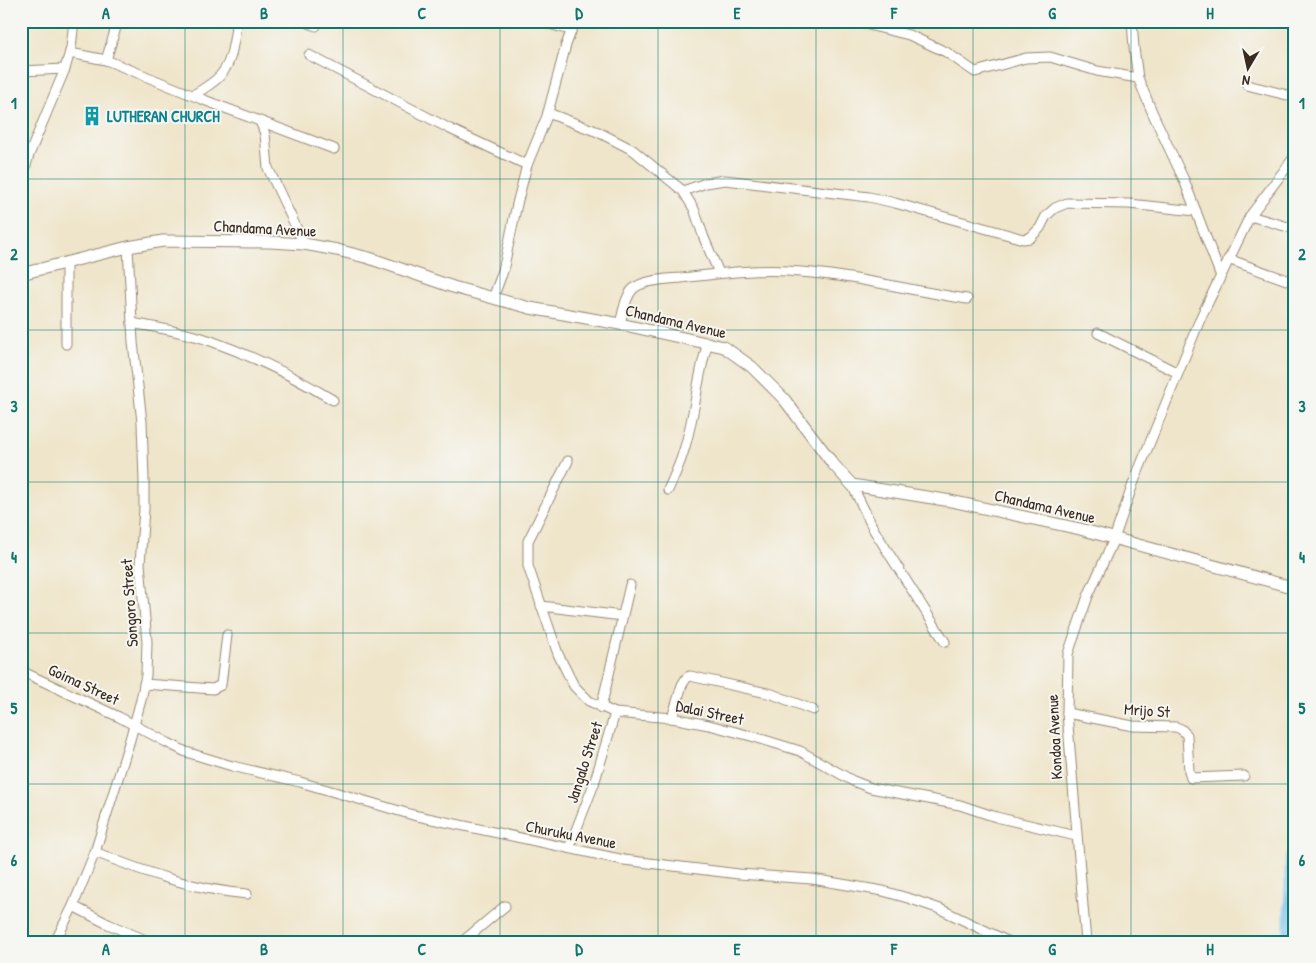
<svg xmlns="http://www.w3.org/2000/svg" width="1316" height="963" font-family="'Patrick Hand',sans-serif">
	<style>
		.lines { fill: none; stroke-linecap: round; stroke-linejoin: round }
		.river { stroke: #75beed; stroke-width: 20 }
		.minor-casing { stroke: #958874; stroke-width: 11 }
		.tertiary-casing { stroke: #958874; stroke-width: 13 }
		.minor { stroke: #fff; stroke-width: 9 }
		.tertiary { stroke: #fff; stroke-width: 11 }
		.grid { fill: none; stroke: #0f766e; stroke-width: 1; stroke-opacity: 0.55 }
		.labels { text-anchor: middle; stroke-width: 4; stroke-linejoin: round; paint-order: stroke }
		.culture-label { font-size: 16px; font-weight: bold; fill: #0d838f; stroke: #f6f6f2; text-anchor: start }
		.street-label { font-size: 16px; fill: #3b2a1e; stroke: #f6f6f2 }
		.neatline { fill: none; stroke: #0f766e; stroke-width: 2 }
		.grid-label { font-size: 16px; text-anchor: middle; font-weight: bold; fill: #0f766e }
	</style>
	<rect width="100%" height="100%" fill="#f6f6f2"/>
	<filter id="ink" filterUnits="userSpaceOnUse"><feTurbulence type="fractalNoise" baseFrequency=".02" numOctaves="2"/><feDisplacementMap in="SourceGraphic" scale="10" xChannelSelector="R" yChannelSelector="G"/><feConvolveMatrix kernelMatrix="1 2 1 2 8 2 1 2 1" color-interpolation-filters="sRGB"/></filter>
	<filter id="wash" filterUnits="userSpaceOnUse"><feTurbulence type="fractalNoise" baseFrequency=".0096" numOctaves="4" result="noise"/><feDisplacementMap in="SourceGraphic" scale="20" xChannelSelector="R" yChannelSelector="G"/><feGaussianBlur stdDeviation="1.12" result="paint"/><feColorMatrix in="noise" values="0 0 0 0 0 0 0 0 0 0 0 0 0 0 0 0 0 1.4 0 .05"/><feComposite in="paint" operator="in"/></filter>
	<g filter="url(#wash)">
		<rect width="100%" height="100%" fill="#efe5ca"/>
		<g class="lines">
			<!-- river -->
			<polyline class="river" points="1293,942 1295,859"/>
		</g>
	</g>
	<g filter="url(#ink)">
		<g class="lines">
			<defs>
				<g id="minor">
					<polyline points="304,21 316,26"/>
					<polyline points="539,21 570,30"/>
					<polyline points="852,21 909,35 946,52 975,72 1026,58 1050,57 1097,71 1138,78"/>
					<polyline points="1132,21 1134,48 1138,78 1153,114 1184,180 1220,274"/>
					<polyline points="70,53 106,60 204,100 334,149"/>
					<polyline points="309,55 450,129 527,165"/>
					<polyline points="106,60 118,21"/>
					<polyline points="21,71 65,69"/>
					<polyline points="1247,85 1295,97"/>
					<path d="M193 95C216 82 229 73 233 45 235 37 235 29 237 21"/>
					<polyline points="548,113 598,132 633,150 683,191 694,209 704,238 719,273"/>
					<polyline points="260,121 265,134 268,168 304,244"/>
					<polyline points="21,182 29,155 65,69 71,48 74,21"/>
					<polyline points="683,191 706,183 725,180 869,197 895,203 1023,239 1030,238 1040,228 1046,216 1055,208 1067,203 1129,204 1196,211"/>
					<polyline points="1250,216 1295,229"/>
					<polyline points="1228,259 1295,283"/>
					<polyline points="493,298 503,271 517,204 527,165 547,116 566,45 575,21"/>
					<path d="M132 323C158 328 186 332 211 341 253 356 295 377 333 400"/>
					<path d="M620 324C623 313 625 297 633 289 642 280 669 279 681 278 716 274 752 269 787 271 848 274 907 290 967 299"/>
					<polyline points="1098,333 1178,373"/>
					<polyline points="66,344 66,262"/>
					<polyline points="568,461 528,541 528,566 558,654 574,686 589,701 615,713 672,718 709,725 751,736 800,751 853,781 871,788 960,805 996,817 1076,836"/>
					<polyline points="852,485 874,530 945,642"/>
					<path d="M668 490C674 477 680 464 684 450 695 415 697 378 708 342"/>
					<polyline points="541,606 622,616"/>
					<polyline points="21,671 119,717 168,743 186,752 232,766 300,782 413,815 624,860 739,874 812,879 883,891 911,899 940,909 1009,942"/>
					<polyline points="144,684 213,689 221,685 227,635"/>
					<polyline points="601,708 630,585"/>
					<polyline points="1067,713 1133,726 1176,727 1181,729 1187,735 1189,771 1191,778 1244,776"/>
					<polyline points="672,718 682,685 687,677 690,676 772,694 813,710"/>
					<polyline points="569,848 594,784 615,713"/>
					<path d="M95 852C144 872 195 890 247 894"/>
					<polyline points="73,906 108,924 150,942"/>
					<polyline points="55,942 73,906 95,852 129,743 141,700 146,675 147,642 140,564 144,509 144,480 142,422 133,342 128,247"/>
					<polyline points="462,942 505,906"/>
					<polyline points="1086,942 1067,713 1068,654 1088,596 1114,539 1133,484 1201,317 1250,216 1295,156"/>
				</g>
				<polyline id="tertiary" points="21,274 128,247 163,241 270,242 304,244 337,250 369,258 453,287 530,308 620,324 724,347 752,367 784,399 833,464 852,485 951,501 1080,529 1295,588"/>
			</defs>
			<!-- minor casing -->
			<use href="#minor" class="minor-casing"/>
			<!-- tertiary casing -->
			<use href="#tertiary" class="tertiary-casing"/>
			<!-- minor -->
			<use href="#minor" class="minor"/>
			<!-- tertiary -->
			<use href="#tertiary" class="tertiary"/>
		</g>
	</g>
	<!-- grid -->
	<path class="grid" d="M185 21V942M343 21V942M500 21V942M658 21V942M816 21V942M973 21V942M1131 21V942M21 179H1295M21 330H1295M21 482H1295M21 633H1295M21 784H1295"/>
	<!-- icons -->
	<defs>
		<symbol id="building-bare" viewBox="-9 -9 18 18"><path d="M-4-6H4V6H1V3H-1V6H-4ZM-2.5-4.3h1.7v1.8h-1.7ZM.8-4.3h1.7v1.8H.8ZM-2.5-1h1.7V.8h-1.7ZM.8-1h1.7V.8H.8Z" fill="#0f9aa8" stroke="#f6f6f2" stroke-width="2.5" paint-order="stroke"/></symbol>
	</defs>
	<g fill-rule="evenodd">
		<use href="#building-bare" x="78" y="102" width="28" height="28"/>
	</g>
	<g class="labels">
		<!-- culture labels -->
		<g class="culture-label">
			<text x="107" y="122">LUTHERAN CHURCH</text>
		</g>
		<!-- street labels -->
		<g class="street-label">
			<text transform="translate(265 228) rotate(3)" y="6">Chandama Avenue</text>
			<text transform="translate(676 321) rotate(13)" y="6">Chandama Avenue</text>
			<text transform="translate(1045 506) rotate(13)" y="6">Chandama Avenue</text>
			<text transform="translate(129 603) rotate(-94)" y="6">Songoro Street</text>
			<text transform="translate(84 684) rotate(25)" y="6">Goima Street</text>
			<text transform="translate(1147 710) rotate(4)" y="6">Mrijo St</text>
			<text transform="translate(710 712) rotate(12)" y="6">Dalai Street</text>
			<text transform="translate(1054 737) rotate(-93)" y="6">Kondoa Avenue</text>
			<text transform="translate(584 762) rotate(-72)" y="6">Jangalo Street</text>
			<text transform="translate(571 834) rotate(11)" y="6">Churuku Avenue</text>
		</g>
	</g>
	<!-- margin -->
	<rect width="1316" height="963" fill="none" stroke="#f6f6f2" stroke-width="55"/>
	<!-- north arrow -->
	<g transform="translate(1248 68) rotate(189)" stroke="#f6f6f2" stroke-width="4" paint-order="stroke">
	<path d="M0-4L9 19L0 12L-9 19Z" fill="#3b2a1e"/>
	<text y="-8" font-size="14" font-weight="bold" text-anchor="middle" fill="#3b2a1e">N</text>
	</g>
	<rect x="28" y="28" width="1260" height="908" class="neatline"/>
	<g class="grid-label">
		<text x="106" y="19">A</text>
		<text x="264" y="19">B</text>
		<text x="422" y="19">C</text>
		<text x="579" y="19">D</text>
		<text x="737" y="19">E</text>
		<text x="894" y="19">F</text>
		<text x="1052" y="19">G</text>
		<text x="1210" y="19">H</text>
		<text x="14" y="109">1</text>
		<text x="1302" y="109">1</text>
		<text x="14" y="260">2</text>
		<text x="1302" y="260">2</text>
		<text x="14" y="412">3</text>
		<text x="1302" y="412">3</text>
		<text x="14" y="563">4</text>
		<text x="1302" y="563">4</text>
		<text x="14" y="714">5</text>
		<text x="1302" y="714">5</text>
		<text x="14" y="866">6</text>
		<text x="1302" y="866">6</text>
		<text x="106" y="955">A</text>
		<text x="264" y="955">B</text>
		<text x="422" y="955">C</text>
		<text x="579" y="955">D</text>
		<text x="737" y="955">E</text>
		<text x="894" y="955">F</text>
		<text x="1052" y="955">G</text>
		<text x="1210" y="955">H</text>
	</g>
</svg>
